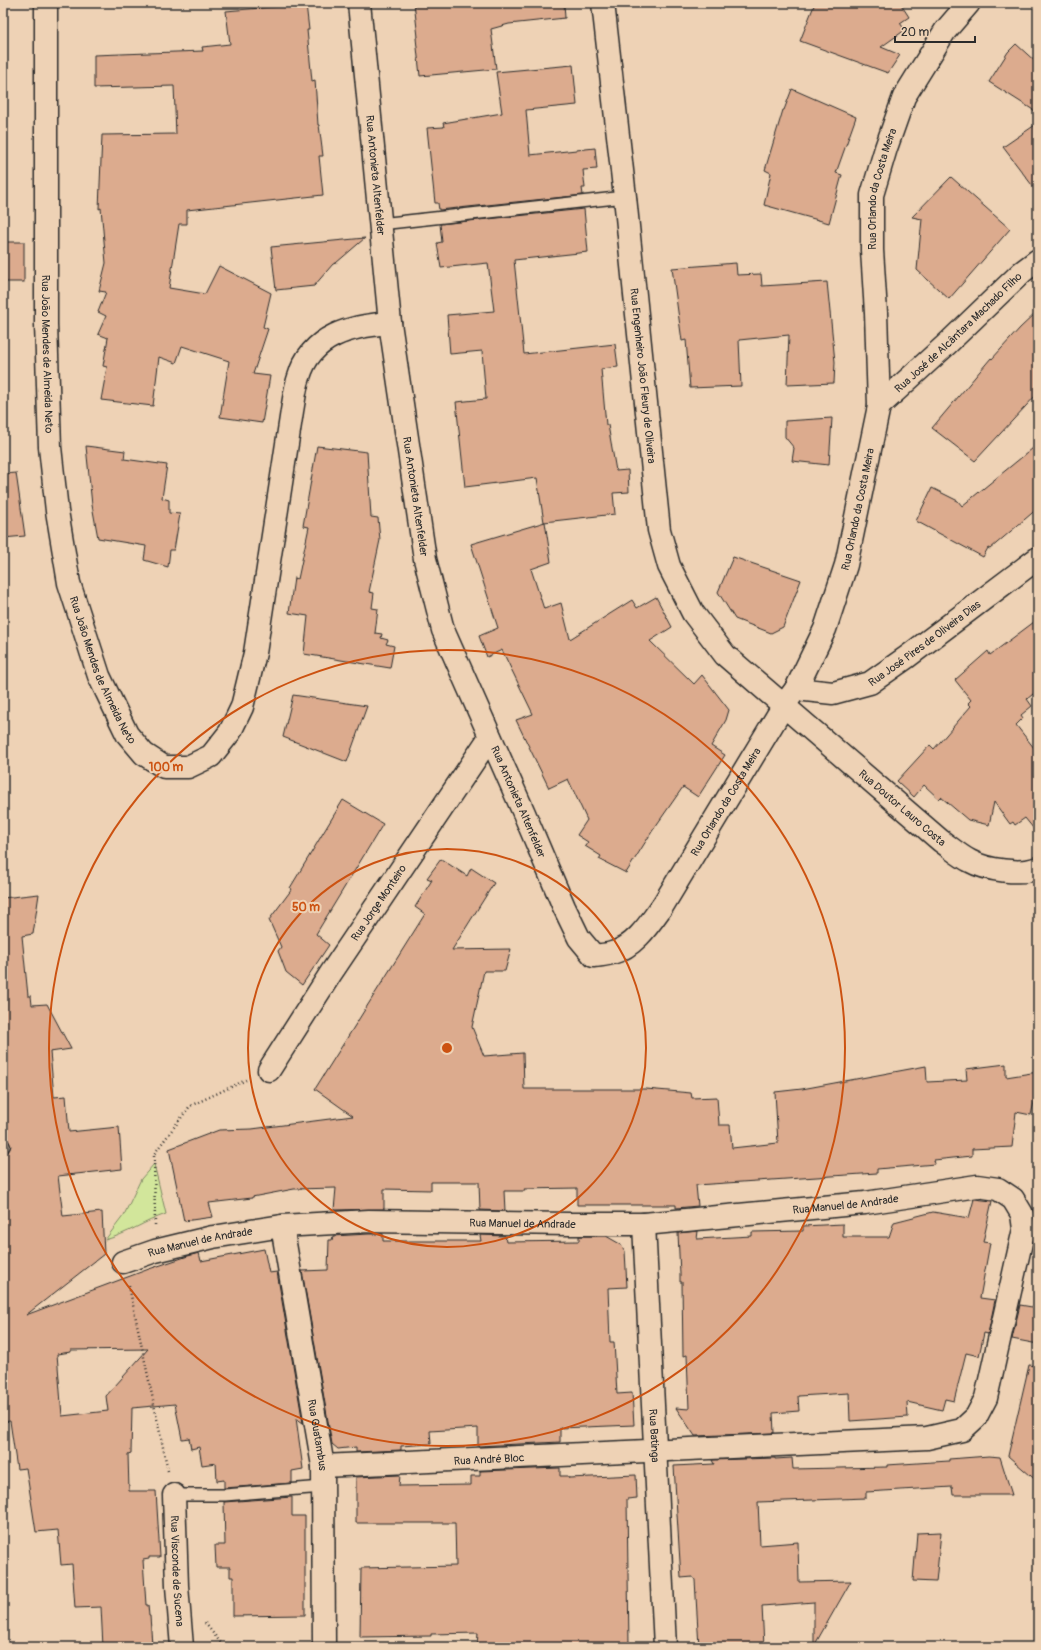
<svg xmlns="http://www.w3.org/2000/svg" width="1041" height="1650" font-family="Pangolin,sans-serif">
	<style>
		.green { fill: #d2e69b; stroke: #7e8863 }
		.building { fill: #dcab8e; stroke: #2b2b2b; fill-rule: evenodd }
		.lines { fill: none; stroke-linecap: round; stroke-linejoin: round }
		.service-casing { stroke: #2b2b2b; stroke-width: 14 }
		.minor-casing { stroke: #2b2b2b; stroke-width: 25 }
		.path { stroke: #2b2b2b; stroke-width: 2.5; stroke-dasharray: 1 3; stroke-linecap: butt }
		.service { stroke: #eed2b5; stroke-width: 11 }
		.minor { stroke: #eed2b5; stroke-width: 22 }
		.ring { fill: none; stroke: #cc5211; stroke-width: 2 }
		.labels { text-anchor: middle; stroke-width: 4; stroke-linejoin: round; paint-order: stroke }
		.street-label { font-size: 11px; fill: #2b2b2b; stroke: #eed2b5 }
		.centre { fill: #cc5211; stroke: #eed2b5; stroke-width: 2 }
		.ring-label { font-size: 12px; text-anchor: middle; font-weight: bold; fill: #cc5211; stroke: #eed2b5; stroke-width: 4; stroke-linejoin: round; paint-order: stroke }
	</style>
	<rect width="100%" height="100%" fill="#eed2b5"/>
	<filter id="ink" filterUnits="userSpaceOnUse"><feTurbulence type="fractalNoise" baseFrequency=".025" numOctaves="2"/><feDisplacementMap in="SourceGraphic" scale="8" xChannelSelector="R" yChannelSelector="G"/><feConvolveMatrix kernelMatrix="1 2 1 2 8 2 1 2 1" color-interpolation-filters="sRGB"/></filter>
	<g filter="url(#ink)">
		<!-- green -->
		<path class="green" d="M154 1164 166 1214C145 1221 127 1234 105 1240L124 1215 141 1179Z"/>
		<!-- building -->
		<g class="building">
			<polygon points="414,3 564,3 565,18 509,24 491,29 496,69 420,76 416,38 418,37"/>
			<polygon points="815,3 900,3 909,17 900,23 905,30 881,47 900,55 888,73 800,41"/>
			<polygon points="306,4 309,30 307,30 312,81 315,80 318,125 319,125 323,156 319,156 323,195 187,210 187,224 179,224 169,288 205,294 219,266 271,293 263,327 268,329 253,374 270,376 262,423 220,417 229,361 182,346 176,363 159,357 153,406 101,400 107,367 103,366 108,338 98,334 106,316 98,312 106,292 99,291 106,263 101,208 99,209 102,135 176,134 174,86 94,88 94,55 203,51 202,47 230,44 226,11"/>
			<polygon points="1016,44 1038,64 1038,113 989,82 1008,52"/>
			<polygon points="573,65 577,105 526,110 530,155 595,148 597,169 583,170 585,188 582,188 583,195 439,210 438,203 435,203 427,128 444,127 443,123 502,113 496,72"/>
			<polygon points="792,89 856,117 836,173 842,175 829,223 764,205 771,173 765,170 783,110 784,110"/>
			<polygon points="1038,123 1038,193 1003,147"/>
			<polygon points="951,177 1010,229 949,299 917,270 922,219 912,217"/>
			<polygon points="584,209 588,252 514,260 524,354 615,344 618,367 601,369 606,425 608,425 616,471 628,470 629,492 613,493 615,514 544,522 537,478 465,487 456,402 486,399 482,351 450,354 447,315 494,311 488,263 441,268 437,243 442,242 440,224"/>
			<polygon points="365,238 336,263 333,264 314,286 276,290 271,247"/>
			<rect x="3" y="242" width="21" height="40"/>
			<polygon points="736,263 737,275 761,274 762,286 827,282 835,362 834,383 787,385 789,335 739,340 741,386 690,388 686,340 682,341 672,268"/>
			<polygon points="1038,311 1038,393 975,461 932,428 991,358 992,359 1020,328"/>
			<polygon points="832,418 829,465 792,461 794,448 785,437 785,421"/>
			<polygon points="1038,444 1038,508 990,549 988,548 983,557 916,521 932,488 958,501 962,506"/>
			<polygon points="86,446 125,451 124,459 167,465 162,498 169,500 169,513 180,514 174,550 170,550 168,567 144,560 146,546 98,538 92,505"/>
			<polygon points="317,446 367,452 371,517 378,518 380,540 369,592 374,593 372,608 378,609 375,633 382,634 381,638 388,640 386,644 394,646 390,668 304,654 308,616 289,613 294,578 298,579 309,527 303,526"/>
			<polygon points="16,473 25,536 3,538 3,474"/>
			<polygon points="545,522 551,562 531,569 544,609 561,603 570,639 632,600 637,608 656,597 672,627 650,641 694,684 702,675 729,710 726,720 711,746 725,755 698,797 683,787 653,830 626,873 599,859 601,856 585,846 588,842 577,835 587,820 568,779 549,788 516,720 533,714 502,650 487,657 479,636 498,628 471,544"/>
			<polygon points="733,557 801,580 783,627 771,633 735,619 718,592"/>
			<polygon points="1038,619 1038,690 1027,699 1032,706 1021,715 1023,718 1016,725 1038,753 1038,834 1025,818 1015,825 1013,822 1010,824 994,802 989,825 968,820 941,797 939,799 924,785 914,797 897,781 930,745 934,749 971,706 968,703 971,700 955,680 988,651 990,655"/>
			<polygon points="293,695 367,706 347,762 283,737"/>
			<polygon points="343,800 383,824 316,934 329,945 302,985 286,972 278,951 281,947 269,920 292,889 290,888"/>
			<polygon points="441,859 467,876 471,868 494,883 452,950 511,949 505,971 484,971 472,1027 484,1056 523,1053 524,1089 646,1089 691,1093 692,1098 717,1097 719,1125 730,1125 732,1148 778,1143 775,1092 802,1089 926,1066 927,1082 967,1080 966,1069 1006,1064 1006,1077 1038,1072 1038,1085 1031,1115 1016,1112 1012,1147 972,1149 972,1156 934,1160 935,1164 877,1169 877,1173 696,1185 698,1206 676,1208 676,1205 577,1205 577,1188 524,1189 525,1191 504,1191 505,1211 480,1210 479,1182 431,1182 431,1190 384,1189 384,1209 334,1210 336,1188 294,1189 252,1197 252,1198 209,1203 213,1217 184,1221 169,1149 219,1130 252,1129 353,1116 315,1089 425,914 415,907 432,880 427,878"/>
			<path d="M39 894 33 934 22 936 28 996H31L32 1005 47 1004 71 1049 50 1052 54 1097 66 1096 69 1132 119 1127 122 1169 58 1176 63 1216 102 1212 104 1254 26 1315 149 1269 188 1256 199 1253 201 1261 264 1249 269 1273 277 1272 303 1423 296 1418 303 1469 292 1471V1483L224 1488V1480L217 1481 216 1463 202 1465 199 1447 191 1449 189 1438 182 1439 175 1404 132 1408 131 1453 128 1454 129 1491H156L160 1557H149V1559L143 1560 146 1605H148L149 1616H150L152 1645 103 1647 101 1607 75 1608 72 1564 61 1565 58 1530 36 1532 26 1468 17 1469 10 1421 3 1422V1153L8 1152 11 1146 8 1140 3 1139V898ZM148 1349 106 1396 108 1411 62 1416 57 1354 71 1352V1350Z"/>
			<polygon points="974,1199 992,1201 983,1242 990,1243 980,1298 995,1300 988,1334 984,1333 979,1356 966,1353 954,1401 945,1399 942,1410 907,1402 908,1417 850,1421 849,1393 798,1396 799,1411 773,1413 774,1433 695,1436 676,1408 689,1409 687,1355 683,1356 682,1282 680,1282 680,1274 678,1233 698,1231 697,1239 752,1236 752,1232 803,1231 803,1226 843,1224 843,1237 889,1237 894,1222 933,1212 969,1218"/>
			<polygon points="369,1234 383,1234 383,1241 481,1241 480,1235 505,1236 506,1242 579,1241 579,1236 606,1236 620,1244 625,1251 627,1287 608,1288 610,1342 614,1342 617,1394 632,1393 634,1425 560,1428 560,1442 478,1446 478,1428 430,1431 431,1444 401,1446 401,1450 356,1452 356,1447 338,1449 332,1444 302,1271 328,1270 329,1240 332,1240 333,1236"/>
			<polygon points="1020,1305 1038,1308 1038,1344 1012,1339"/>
			<polygon points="1029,1365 1038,1366 1038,1482 1008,1456"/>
			<polygon points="989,1456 1000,1457 1012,1495 953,1495 952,1487 866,1492 866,1498 758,1502 760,1545 798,1542 799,1582 851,1581 814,1646 814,1602 762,1606 764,1647 699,1647 695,1580 693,1577 681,1578 674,1466 714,1464 712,1460 775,1458 775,1459 792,1458 793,1469 887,1467 887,1465 949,1461 949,1459"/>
			<polygon points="560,1468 560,1476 568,1476 569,1478 636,1475 637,1498 627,1499 629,1647 477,1647 478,1633 431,1634 431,1636 360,1637 361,1568 456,1566 455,1523 356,1523 356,1477 400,1475 399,1486 471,1485 471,1476 480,1476 480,1471"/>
			<polygon points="292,1497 292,1516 305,1516 305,1615 233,1616 233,1577 230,1577 230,1567 216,1567 215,1545 225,1545 224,1502"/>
			<polygon points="941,1532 936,1582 913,1581 917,1533"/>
		</g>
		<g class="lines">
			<defs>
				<g id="service">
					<polyline points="380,224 625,197"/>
					<polyline points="3,1146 4,1146"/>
					<polyline points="174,1495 225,1495 323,1487"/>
				</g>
				<g id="minor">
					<path id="s1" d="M46 3V324L50 447 57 511 69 583 99 676 127 734 144 754 164 767H188L211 756 230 732 242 707 255 653 292 411C294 400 295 388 299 377 311 335 351 326 390 323"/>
					<path id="s2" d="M359 3 390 323 425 559 443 630 524 813 564 907 579 938 594 956C600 955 606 955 612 953 635 947 650 923 663 905L784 705 796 689 825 629 846 565 879 406 876 313 872 250V195L886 148 904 97 945 31 969 3"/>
					<path id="s3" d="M603 3 625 197 659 530 669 566 693 613 725 655 941 841C951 848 960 856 970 861 986 870 1021 875 1038 868"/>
					<path id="s4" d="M879 406 947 344 1022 272 1038 260"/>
					<path id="s5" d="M796 689 833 693 870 683 907 657 1038 558"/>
					<path id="s6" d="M269 1070 331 973 490 737"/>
					<path id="s7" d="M644 1224 665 1647"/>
					<path id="s8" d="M282 1226 323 1466 324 1647"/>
					<path id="s9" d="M123 1262 155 1251 213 1237 282 1226 369 1221 568 1224H644L865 1203 977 1186 998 1189 1013 1199 1022 1214 1024 1229 986 1398 976 1417 962 1430 927 1438 323 1466"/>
					<path id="s10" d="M174 1495 177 1586 182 1647"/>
				</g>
			</defs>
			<!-- service casing -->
			<use href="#service" class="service-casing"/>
			<!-- minor casing -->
			<use href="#minor" class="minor-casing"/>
			<!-- path -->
			<g class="path">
				<polyline points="155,1225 154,1154 190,1106 246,1080"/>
				<polyline points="129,1286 168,1471"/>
				<polyline points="205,1623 224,1647"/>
			</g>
			<!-- service -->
			<use href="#service" class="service"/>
			<!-- minor -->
			<use href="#minor" class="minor"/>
		</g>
	</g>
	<!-- distance rings -->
	<g class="ring">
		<circle cx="447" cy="1048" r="199"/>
		<circle cx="447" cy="1048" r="398"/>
	</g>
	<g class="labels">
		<!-- street labels -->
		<g class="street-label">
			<text dy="4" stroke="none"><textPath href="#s2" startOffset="173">Rua Antonieta Altenfelder</textPath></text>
			<text dy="4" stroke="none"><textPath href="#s2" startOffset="1852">Rua Orlando da Costa Meira</textPath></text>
			<text dy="4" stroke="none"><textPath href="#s4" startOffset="108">Rua José de Alcântara Machado Filho</textPath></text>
			<text dy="4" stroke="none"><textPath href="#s1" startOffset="351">Rua João Mendes de Almeida Neto</textPath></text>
			<text dy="4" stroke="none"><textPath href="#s3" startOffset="375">Rua Engenheiro João Fleury de Oliveira</textPath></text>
			<text dy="4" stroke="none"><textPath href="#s2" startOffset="497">Rua Antonieta Altenfelder</textPath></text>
			<text dy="4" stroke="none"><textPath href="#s2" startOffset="1528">Rua Orlando da Costa Meira</textPath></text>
			<text dy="4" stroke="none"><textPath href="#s5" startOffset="143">Rua José Pires de Oliveira Dias</textPath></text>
			<text dy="4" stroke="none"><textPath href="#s1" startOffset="675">Rua João Mendes de Almeida Neto</textPath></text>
			<text dy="4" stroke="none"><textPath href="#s2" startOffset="821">Rua Antonieta Altenfelder</textPath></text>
			<text dy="4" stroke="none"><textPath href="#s2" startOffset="1204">Rua Orlando da Costa Meira</textPath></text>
			<text dy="4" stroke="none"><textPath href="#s3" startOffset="907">Rua Doutor Lauro Costa</textPath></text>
			<text dy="4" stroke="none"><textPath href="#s6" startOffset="200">Rua Jorge Monteiro</textPath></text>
			<text dy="4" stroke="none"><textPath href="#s9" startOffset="728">Rua Manuel de Andrade</textPath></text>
			<text dy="4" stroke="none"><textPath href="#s9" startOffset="404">Rua Manuel de Andrade</textPath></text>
			<text dy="4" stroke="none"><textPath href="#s9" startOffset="80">Rua Manuel de Andrade</textPath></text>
			<text dy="4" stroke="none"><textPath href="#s8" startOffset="212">Rua Guatambus</textPath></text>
			<text dy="4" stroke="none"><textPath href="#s7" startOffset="212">Rua Batinga</textPath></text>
			<text transform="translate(489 1459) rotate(-3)" y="4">Rua André Bloc</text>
			<text dy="4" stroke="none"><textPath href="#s10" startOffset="76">Rua Visconde de Sucena</textPath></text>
		</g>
	</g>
	<circle cx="447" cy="1048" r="6" class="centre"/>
	<g class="ring-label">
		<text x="166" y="771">100 m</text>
		<text x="306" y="911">50 m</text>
	</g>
	<!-- margin -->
	<rect width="1041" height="1650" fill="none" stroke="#eed2b5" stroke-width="16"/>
	<rect x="8" y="8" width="1025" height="1634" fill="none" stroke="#2b2b2b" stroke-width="1.5" filter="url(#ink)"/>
	<!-- scale -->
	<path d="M895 36v6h80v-6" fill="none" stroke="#2b2b2b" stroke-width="2"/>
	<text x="901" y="36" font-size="12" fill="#2b2b2b" stroke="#eed2b5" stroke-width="3" paint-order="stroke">20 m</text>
</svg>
